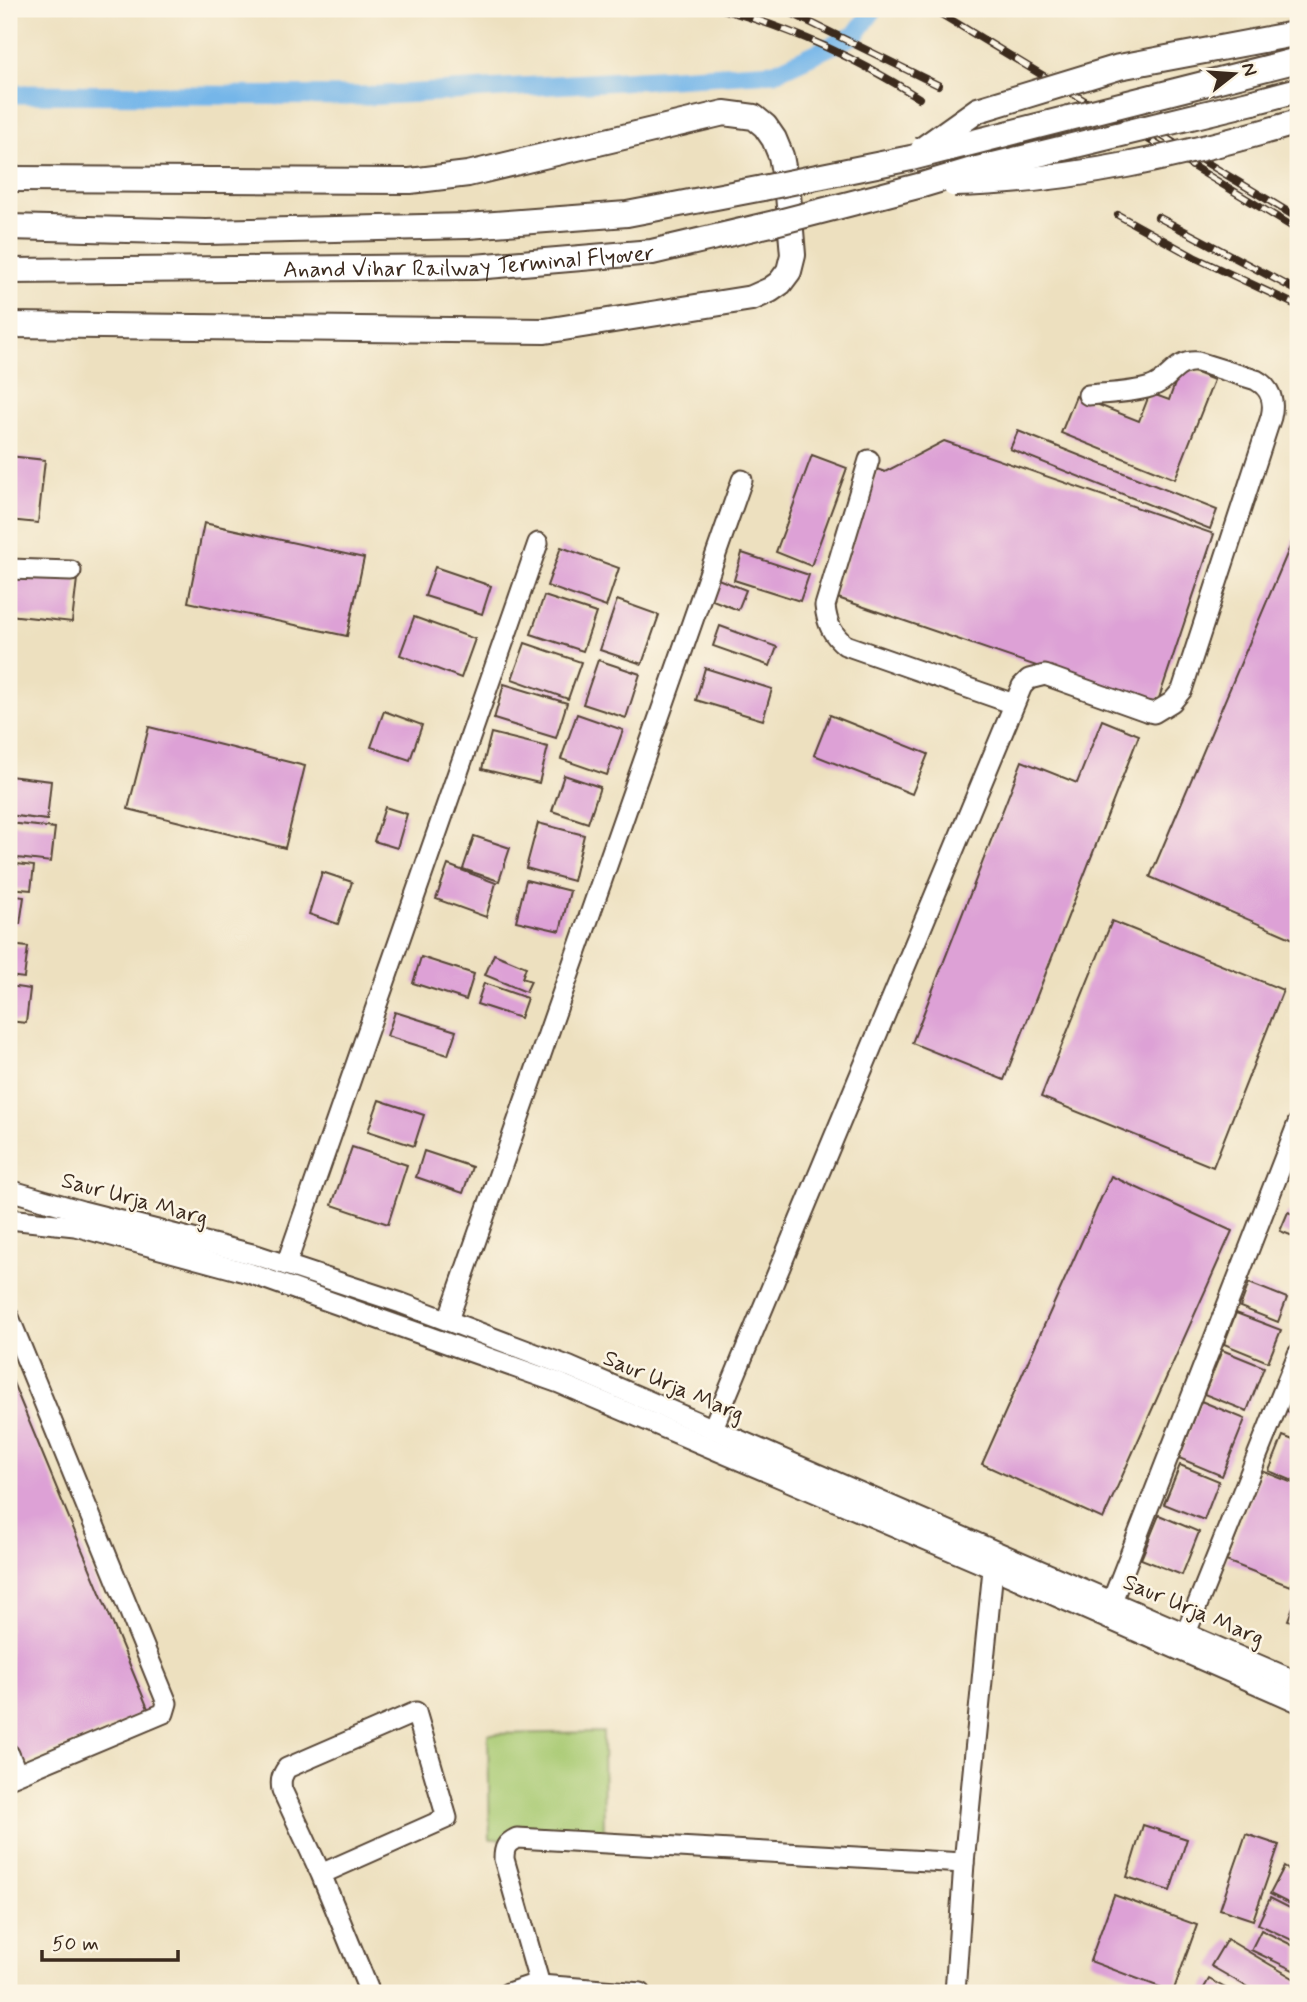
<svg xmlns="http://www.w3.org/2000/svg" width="1307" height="2002" font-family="Mynerve,sans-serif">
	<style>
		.green { fill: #a9ca73; stroke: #727a48; stroke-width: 2 }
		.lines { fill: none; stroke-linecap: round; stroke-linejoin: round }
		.canal { stroke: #74b6e9; stroke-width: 19 }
		.building { fill: #dda1d6 }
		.minor-casing { stroke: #564536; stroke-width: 23 }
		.major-casing { stroke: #564536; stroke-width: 28 }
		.minor { stroke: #fff; stroke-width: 19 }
		.major { stroke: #fff; stroke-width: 24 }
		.rail-casing { stroke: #3b2a1e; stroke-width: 8 }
		.rail { stroke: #fcf5e5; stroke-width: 5; stroke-dasharray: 16; stroke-linecap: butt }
		.major-bridge-casing { stroke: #564536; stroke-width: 28; stroke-linecap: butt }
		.major-bridge { stroke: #fff; stroke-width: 24 }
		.labels { text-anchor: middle; stroke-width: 5; stroke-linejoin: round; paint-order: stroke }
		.street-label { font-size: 23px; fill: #3b2a1e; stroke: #fcf5e5 }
	</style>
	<rect width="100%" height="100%" fill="#fcf5e5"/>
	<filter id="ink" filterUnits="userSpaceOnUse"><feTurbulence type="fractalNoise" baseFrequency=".0143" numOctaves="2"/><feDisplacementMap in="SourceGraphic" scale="14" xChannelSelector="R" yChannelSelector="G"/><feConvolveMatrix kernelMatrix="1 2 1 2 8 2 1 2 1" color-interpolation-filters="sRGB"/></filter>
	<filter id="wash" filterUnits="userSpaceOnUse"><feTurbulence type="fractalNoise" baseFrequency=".00686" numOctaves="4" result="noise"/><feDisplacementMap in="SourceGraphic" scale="28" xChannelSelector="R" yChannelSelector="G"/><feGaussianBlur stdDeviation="1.57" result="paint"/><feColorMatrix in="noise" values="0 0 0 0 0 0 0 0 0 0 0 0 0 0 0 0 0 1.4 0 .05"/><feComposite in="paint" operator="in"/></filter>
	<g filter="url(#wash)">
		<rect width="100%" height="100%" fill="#ede0bf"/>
		<!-- green -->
		<polygon class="green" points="603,1732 604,1837 490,1839 488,1734"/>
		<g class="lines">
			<!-- canal -->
			<polyline class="canal" points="9,94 367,96 775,72 855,35 874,9"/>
		</g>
		<g id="blocks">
			<!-- building -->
			<g class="building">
				<polygon points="1181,367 1214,380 1175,479 1061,433 1076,396 1139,421 1150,393 1169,400"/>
				<polygon points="1018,431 1217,510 1210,529 1010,449"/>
				<polygon points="944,441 1214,534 1156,707 835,597 877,469 885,472"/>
				<polygon points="812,455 847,468 811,566 776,552"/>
				<polygon points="9,456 45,460 38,523 9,520"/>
				<polygon points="204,523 364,558 347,636 188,602"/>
				<polygon points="1298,528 1298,941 1150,877"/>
				<polygon points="561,547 619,568 606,607 547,586"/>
				<polygon points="742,553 809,575 800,601 734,580"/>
				<polygon points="435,567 491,586 482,614 425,596"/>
				<polygon points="9,571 77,579 72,622 9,615"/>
				<polygon points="718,579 746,590 738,610 710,599"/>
				<polygon points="544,596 596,613 583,651 531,634"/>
				<polygon points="617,600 659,615 642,664 600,650"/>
				<polygon points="414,617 475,639 461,678 400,655"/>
				<polygon points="720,626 777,647 770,666 713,646"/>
				<polygon points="525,643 581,662 568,699 512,679"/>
				<polygon points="598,660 640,674 626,718 583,704"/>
				<polygon points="705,668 772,689 763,720 696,700"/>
				<polygon points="504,684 567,703 556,738 494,719"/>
				<polygon points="384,711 422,725 410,760 371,747"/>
				<polygon points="577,714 623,730 607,775 561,759"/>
				<polygon points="830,715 928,754 912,794 814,755"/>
				<polygon points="1102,720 1139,735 1004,1080 912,1043 1022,761 1077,783"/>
				<polygon points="149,727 305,766 285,848 128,809"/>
				<polygon points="491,733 548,747 539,783 482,769"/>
				<polygon points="564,775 600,787 588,823 552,811"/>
				<polygon points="9,776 51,781 47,820 9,815"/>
				<polygon points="385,807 407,814 397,848 374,841"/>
				<polygon points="9,823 55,828 51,862 9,857"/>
				<polygon points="538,823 584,835 573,881 526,868"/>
				<polygon points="474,836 510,848 499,881 463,869"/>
				<polygon points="9,863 34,866 31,890 9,888"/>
				<polygon points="448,865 496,883 486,917 436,899"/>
				<polygon points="322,872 352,882 338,924 309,914"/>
				<polygon points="526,880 570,891 560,931 516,921"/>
				<polygon points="9,895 24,897 20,924 9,923"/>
				<polygon points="1112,921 1283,990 1213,1167 1041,1097"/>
				<polygon points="9,945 28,947 24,978 9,976"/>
				<polygon points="494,954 526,967 522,978 531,981 526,992 485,975"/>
				<polygon points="421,957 474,974 466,1000 413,983"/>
				<polygon points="484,983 527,998 520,1018 477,1004"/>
				<polygon points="9,986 30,989 26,1023 9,1021"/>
				<polygon points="395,1012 456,1031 448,1055 387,1036"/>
				<polygon points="379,1100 424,1115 414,1146 368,1131"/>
				<polygon points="352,1147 407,1165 388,1224 332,1205"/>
				<polygon points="424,1151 472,1167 463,1193 416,1177"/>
				<polygon points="1111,1176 1232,1231 1103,1519 982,1464"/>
				<polygon points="1288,1212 1298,1216 1298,1238 1280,1231"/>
				<polygon points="1249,1283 1287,1298 1278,1322 1240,1307"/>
				<polygon points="1236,1313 1281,1330 1268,1362 1224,1344"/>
				<polygon points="1222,1350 1264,1367 1247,1411 1204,1394"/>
				<polygon points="9,1373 149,1711 21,1765 9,1737"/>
				<polygon points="1298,1383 1298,1416 1287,1411"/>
				<polygon points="1201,1401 1245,1419 1222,1476 1179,1458"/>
				<polygon points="1283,1436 1298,1442 1298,1483 1269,1471"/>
				<polygon points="1180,1465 1219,1481 1204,1520 1164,1504"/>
				<polygon points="1262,1471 1298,1485 1298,1566 1290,1586 1226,1561"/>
				<polygon points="1159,1515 1199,1532 1182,1575 1141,1559"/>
				<polygon points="1298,1594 1298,1624 1288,1620"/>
				<polygon points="1143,1825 1187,1839 1170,1891 1127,1877"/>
				<polygon points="1246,1834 1279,1845 1253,1920 1220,1909"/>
				<polygon points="1284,1867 1298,1875 1298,1908 1270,1894"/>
				<polygon points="1114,1895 1197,1925 1173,1992 1090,1961"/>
				<polygon points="1270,1898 1298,1912 1298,1943 1258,1924"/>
				<polygon points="1261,1930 1298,1948 1298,1963 1295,1971 1251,1950"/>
				<polygon points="1227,1939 1298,1981 1298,1989 1296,1993 1258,1993 1211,1966"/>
				<polygon points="1209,1979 1234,1993 1201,1993"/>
			</g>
		</g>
	</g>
	<g filter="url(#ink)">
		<use href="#blocks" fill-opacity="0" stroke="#564536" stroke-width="2"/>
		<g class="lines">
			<defs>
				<g id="minor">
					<path d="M869 460 825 606C827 624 832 634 845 645L1014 704"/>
					<polyline points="9,569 71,571"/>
					<polyline points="9,1190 82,1211 256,1255 401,1303 570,1367 1298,1682"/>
					<polyline points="9,1219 75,1226 249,1273 559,1383 978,1562 1298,1702"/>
					<polyline points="286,1265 538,543"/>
					<polyline points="9,1317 167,1703 164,1713 9,1778"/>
					<polyline points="448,1320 742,480"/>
					<path d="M713 1428 1022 686 1029 679 1045 675 1146 711 1154 713 1172 702 1182 690 1271 417C1275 401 1271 388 1256 380L1198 362C1173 360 1171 381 1150 387 1131 393 1109 393 1088 395"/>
					<polyline points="1112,1601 1298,1123"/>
					<polyline points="1186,1633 1298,1354"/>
					<polyline points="9,1754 17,1774"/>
					<path d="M321 1874 447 1818 416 1712 287 1768C282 1775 280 1780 282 1790L321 1874 370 1993"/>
					<path d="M540 1985 504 1859C504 1848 506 1843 517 1838L964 1863"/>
					<polyline points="508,1993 529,1986 540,1985 641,1993"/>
					<polyline points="955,1993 964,1863 994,1559"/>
				</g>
				<g id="major">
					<polyline points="1253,102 1298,90"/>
					<polyline points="9,179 410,181 468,174 724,113 754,117 765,126 774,139 781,156 788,194 793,255 789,271 780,283 770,290 752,298 545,331 9,325"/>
					<polyline points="9,227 206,232 468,226 627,214 763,188"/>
					<path id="s1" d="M9 271 475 267 652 252 775 223"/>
				</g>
			</defs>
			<!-- minor casing -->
			<use href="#minor" class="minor-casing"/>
			<!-- major casing -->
			<use href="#major" class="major-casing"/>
			<!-- minor -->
			<use href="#minor" class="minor"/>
			<!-- major -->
			<use href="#major" class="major"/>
			<defs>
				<g id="rail">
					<path d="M722 9C795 30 855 57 919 98"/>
					<polyline points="783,9 938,85"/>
					<polyline points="933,9 1298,230"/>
					<polyline points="1159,134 1298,218"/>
					<polyline points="1118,215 1194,257 1298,306"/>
					<polyline points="1158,217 1298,291"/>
				</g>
			</defs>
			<!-- rail casing -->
			<use href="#rail" class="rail-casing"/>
			<!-- rail -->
			<use href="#rail" class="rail"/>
			<defs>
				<g id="major-bridge">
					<polyline points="923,149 978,110 1119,67 1289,35 1298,35"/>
					<path d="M954 184C1072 182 1186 155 1298 122"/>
					<polyline points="763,188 911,158 1298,60"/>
					<polyline points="775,223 922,185 969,171 1253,102"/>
				</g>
			</defs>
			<!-- major-bridge casing -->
			<use href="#major-bridge" class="major-bridge-casing"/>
			<!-- major-bridge -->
			<use href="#major-bridge" class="major-bridge"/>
		</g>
	</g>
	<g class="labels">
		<!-- street labels -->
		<g class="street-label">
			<text dy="8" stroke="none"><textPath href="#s1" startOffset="460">Anand Vihar Railway Terminal Flyover</textPath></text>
			<text transform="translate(135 1198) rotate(15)" y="8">Saur Urja Marg</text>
			<text transform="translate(674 1385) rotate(23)" y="8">Saur Urja Marg</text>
			<text transform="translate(1194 1609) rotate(23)" y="8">Saur Urja Marg</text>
		</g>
	</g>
	<!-- margin -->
	<rect width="1307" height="2002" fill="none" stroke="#fcf5e5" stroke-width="35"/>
	<!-- north arrow -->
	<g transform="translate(1234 74) rotate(73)" stroke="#fcf5e5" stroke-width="5" paint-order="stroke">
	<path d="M0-5L12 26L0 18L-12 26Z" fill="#3b2a1e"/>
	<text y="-10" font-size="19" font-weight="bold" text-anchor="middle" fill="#3b2a1e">N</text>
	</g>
	<!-- scale -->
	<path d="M42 1950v10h136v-10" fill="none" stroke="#3b2a1e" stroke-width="3.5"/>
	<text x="52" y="1950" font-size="21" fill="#3b2a1e" stroke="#fcf5e5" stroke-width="5" paint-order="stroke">50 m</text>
</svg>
